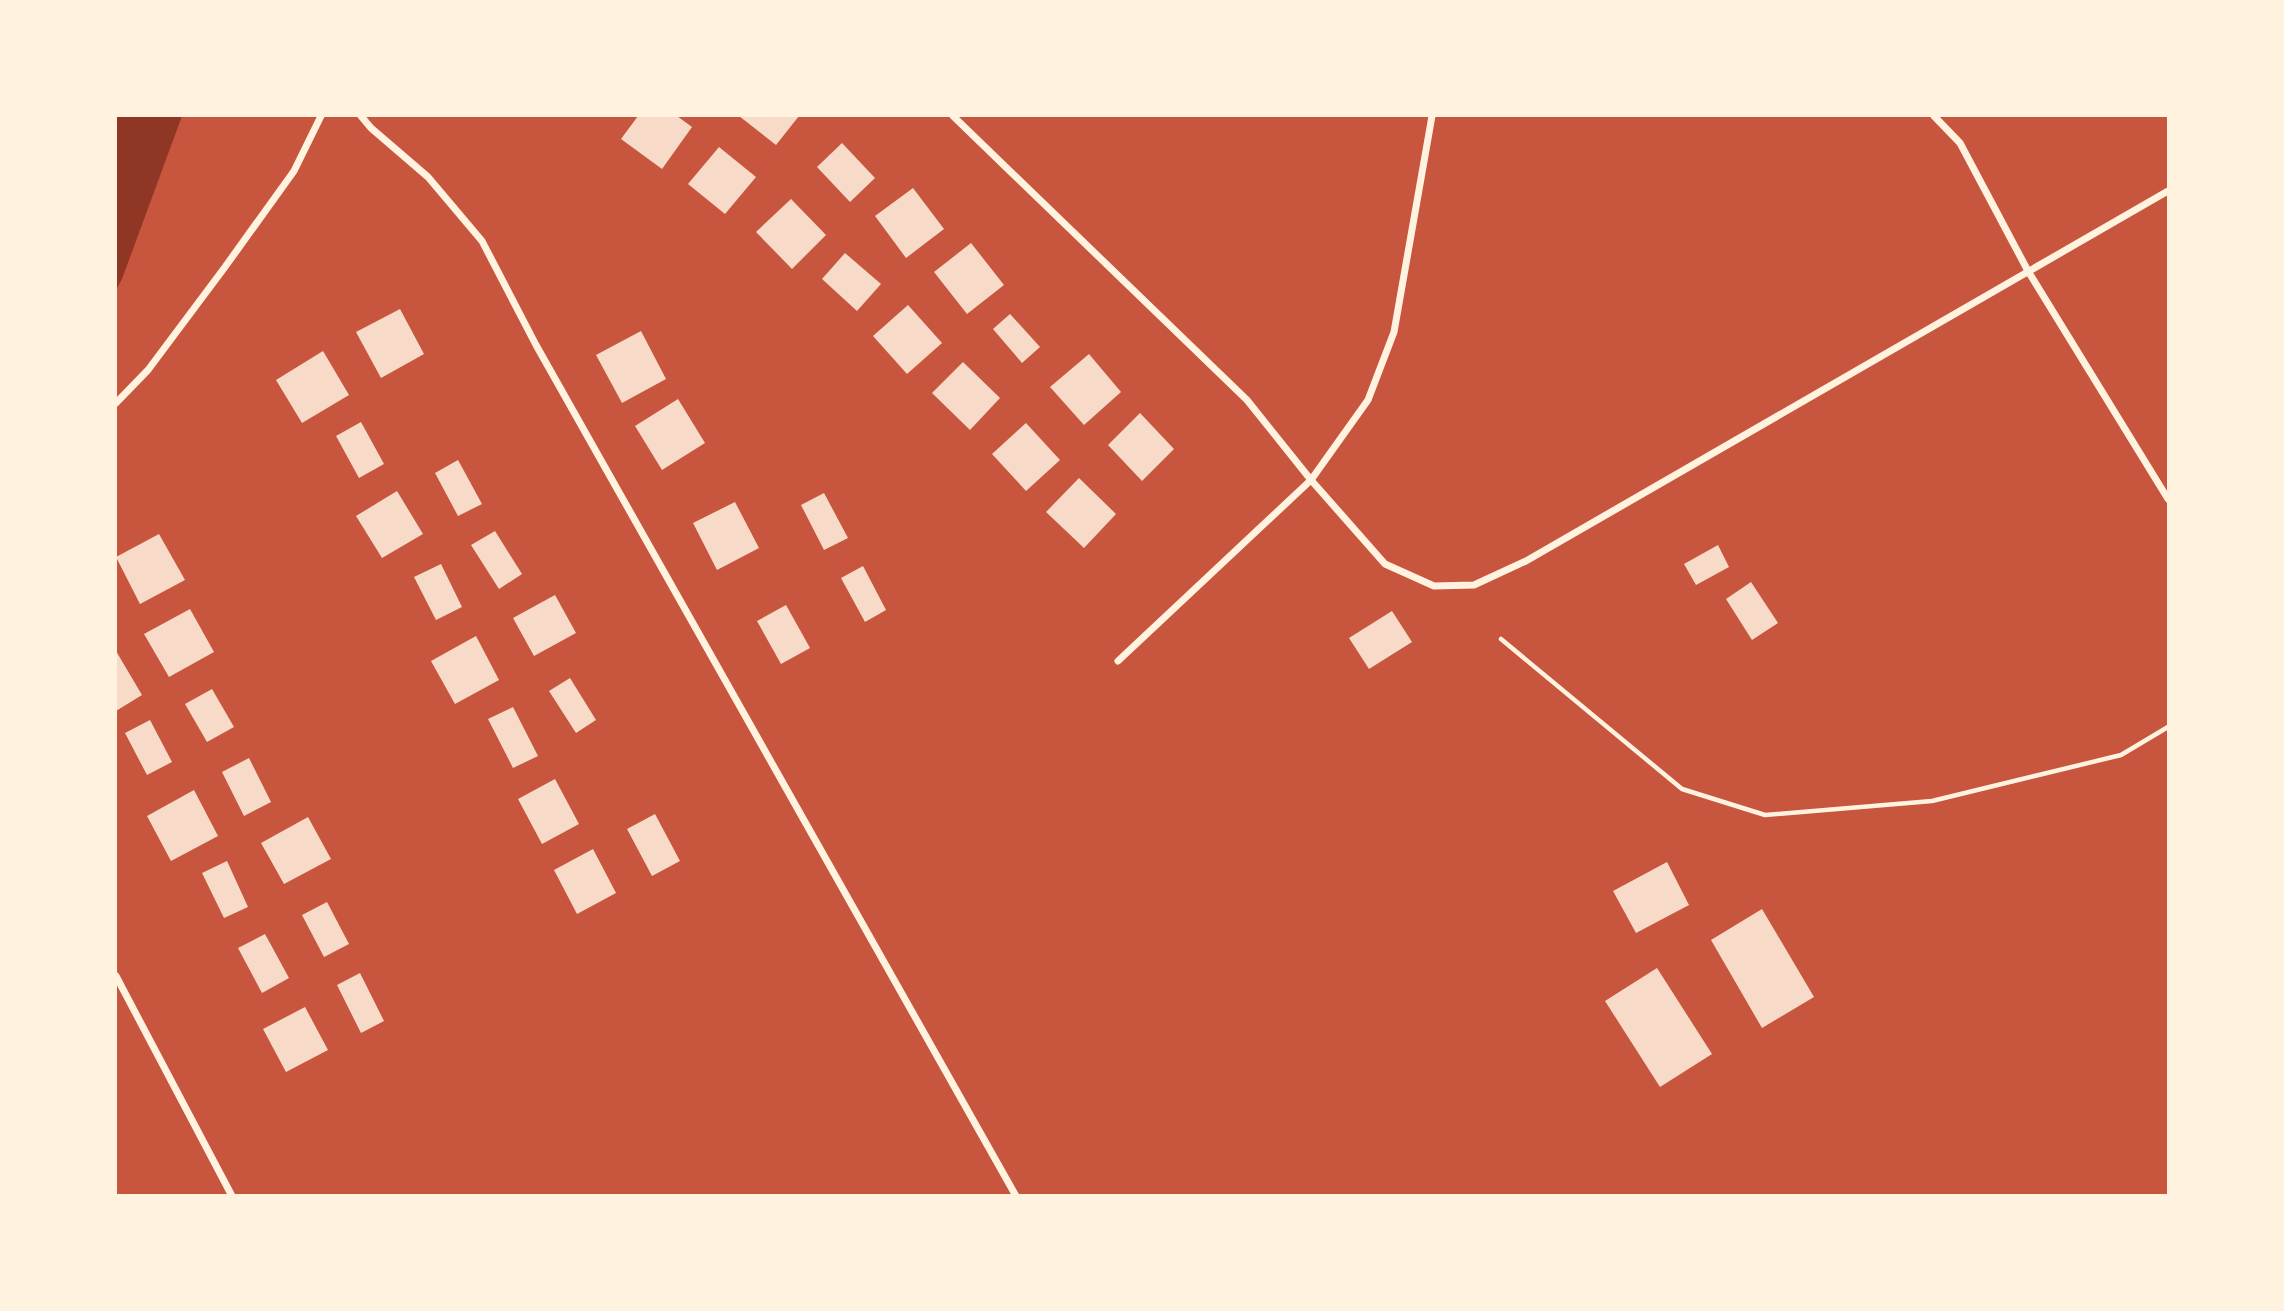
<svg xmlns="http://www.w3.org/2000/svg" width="2284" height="1311" font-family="Commissioner,sans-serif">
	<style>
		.water { fill: #8f3625 }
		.building { fill: #f7dbc8 }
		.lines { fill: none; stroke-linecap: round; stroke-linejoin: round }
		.path { stroke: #fff3e0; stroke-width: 4.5 }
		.minor { stroke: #fff3e0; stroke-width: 7 }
	</style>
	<rect width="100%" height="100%" fill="#c8553d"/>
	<!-- water -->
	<polygon class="water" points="116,116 182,116 122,279 116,290"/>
	<!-- building -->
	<g class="building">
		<polygon points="638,116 677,116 692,127 662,169 621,139"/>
		<polygon points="739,116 799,116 776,145"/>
		<polygon points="842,143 875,178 850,202 817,167"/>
		<polygon points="719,147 756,177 725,214 688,184"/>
		<polygon points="913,188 944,229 906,258 875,216"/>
		<polygon points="791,199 826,235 792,269 756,232"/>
		<polygon points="971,243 1004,285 967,314 934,272"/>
		<polygon points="845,253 881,284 857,311 822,279"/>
		<polygon points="908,305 942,343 907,374 873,336"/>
		<polygon points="400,309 424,354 381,378 356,332"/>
		<polygon points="1010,314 1040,347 1022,363 993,329"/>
		<polygon points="641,331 666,379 622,403 596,355"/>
		<polygon points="323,351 349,395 302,423 276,380"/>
		<polygon points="1089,354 1121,392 1084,425 1050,387"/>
		<polygon points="963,362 1000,398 970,430 932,393"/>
		<polygon points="678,399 705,443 662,470 635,426"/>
		<polygon points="1140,413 1174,449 1142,481 1108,445"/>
		<polygon points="361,422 384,464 359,478 336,436"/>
		<polygon points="1026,423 1060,460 1026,491 992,454"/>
		<polygon points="458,460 482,504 458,516 435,473"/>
		<polygon points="1079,478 1116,514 1084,548 1046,512"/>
		<polygon points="397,491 423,534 382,558 356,516"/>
		<polygon points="824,493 848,538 824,550 801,505"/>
		<polygon points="735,502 759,548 717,570 693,523"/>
		<polygon points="495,531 522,574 499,589 471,545"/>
		<polygon points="159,534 185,580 140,604 116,557"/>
		<polygon points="1718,545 1729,567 1696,585 1684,564"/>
		<polygon points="441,564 462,607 436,620 414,577"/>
		<polygon points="863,566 886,610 865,622 841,578"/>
		<polygon points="1751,582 1778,623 1752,640 1726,599"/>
		<polygon points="555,595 576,633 534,656 513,618"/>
		<polygon points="786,605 810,648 781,664 757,621"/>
		<polygon points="190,609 214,652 169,677 144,634"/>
		<polygon points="1392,611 1412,642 1369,669 1349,638"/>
		<polygon points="476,636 499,680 455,704 431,661"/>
		<polygon points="116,651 142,695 116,711"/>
		<polygon points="570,678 596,720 576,733 549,691"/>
		<polygon points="212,689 234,727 207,742 185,704"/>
		<polygon points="513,707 538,756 513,768 488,719"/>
		<polygon points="150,720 172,762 147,775 125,733"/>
		<polygon points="249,758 271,802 244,816 222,772"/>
		<polygon points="555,779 579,824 542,844 518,799"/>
		<polygon points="194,790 218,836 171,861 147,816"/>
		<polygon points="655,814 680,861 652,876 627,829"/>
		<polygon points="308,817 331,859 284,884 261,843"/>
		<polygon points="593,849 616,893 577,914 554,870"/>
		<polygon points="227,861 248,907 224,918 202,873"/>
		<polygon points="1667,862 1689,905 1636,933 1613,891"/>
		<polygon points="327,902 349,944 324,957 302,915"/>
		<polygon points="1762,909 1814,997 1762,1028 1711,940"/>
		<polygon points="265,934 289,978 262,993 238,948"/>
		<polygon points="1657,968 1712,1054 1660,1087 1605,1001"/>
		<polygon points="360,973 384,1021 361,1033 337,985"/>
		<polygon points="305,1007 328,1050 286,1072 263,1029"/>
	</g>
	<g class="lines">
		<!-- path -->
		<polyline class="path" points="1501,639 1682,789 1765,815 1932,801 2121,755 2168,727"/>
		<!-- minor -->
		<g class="minor">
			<polyline points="361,116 371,128 428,177 482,241 536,345 1016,1196"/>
			<polyline points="953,116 1247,400 1311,480 1385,564 1434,586 1474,585 1526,561 2168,191"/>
			<polyline points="1934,116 1960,143 2028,271 2168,499"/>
			<polyline points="116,403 148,370 225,267 294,171 321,116"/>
			<polyline points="1118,661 1311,480 1368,400 1394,332 1432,116"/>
			<polyline points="116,976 232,1196"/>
		</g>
	</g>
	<!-- border -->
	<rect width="2284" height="1311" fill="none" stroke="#fff3e0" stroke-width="234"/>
</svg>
